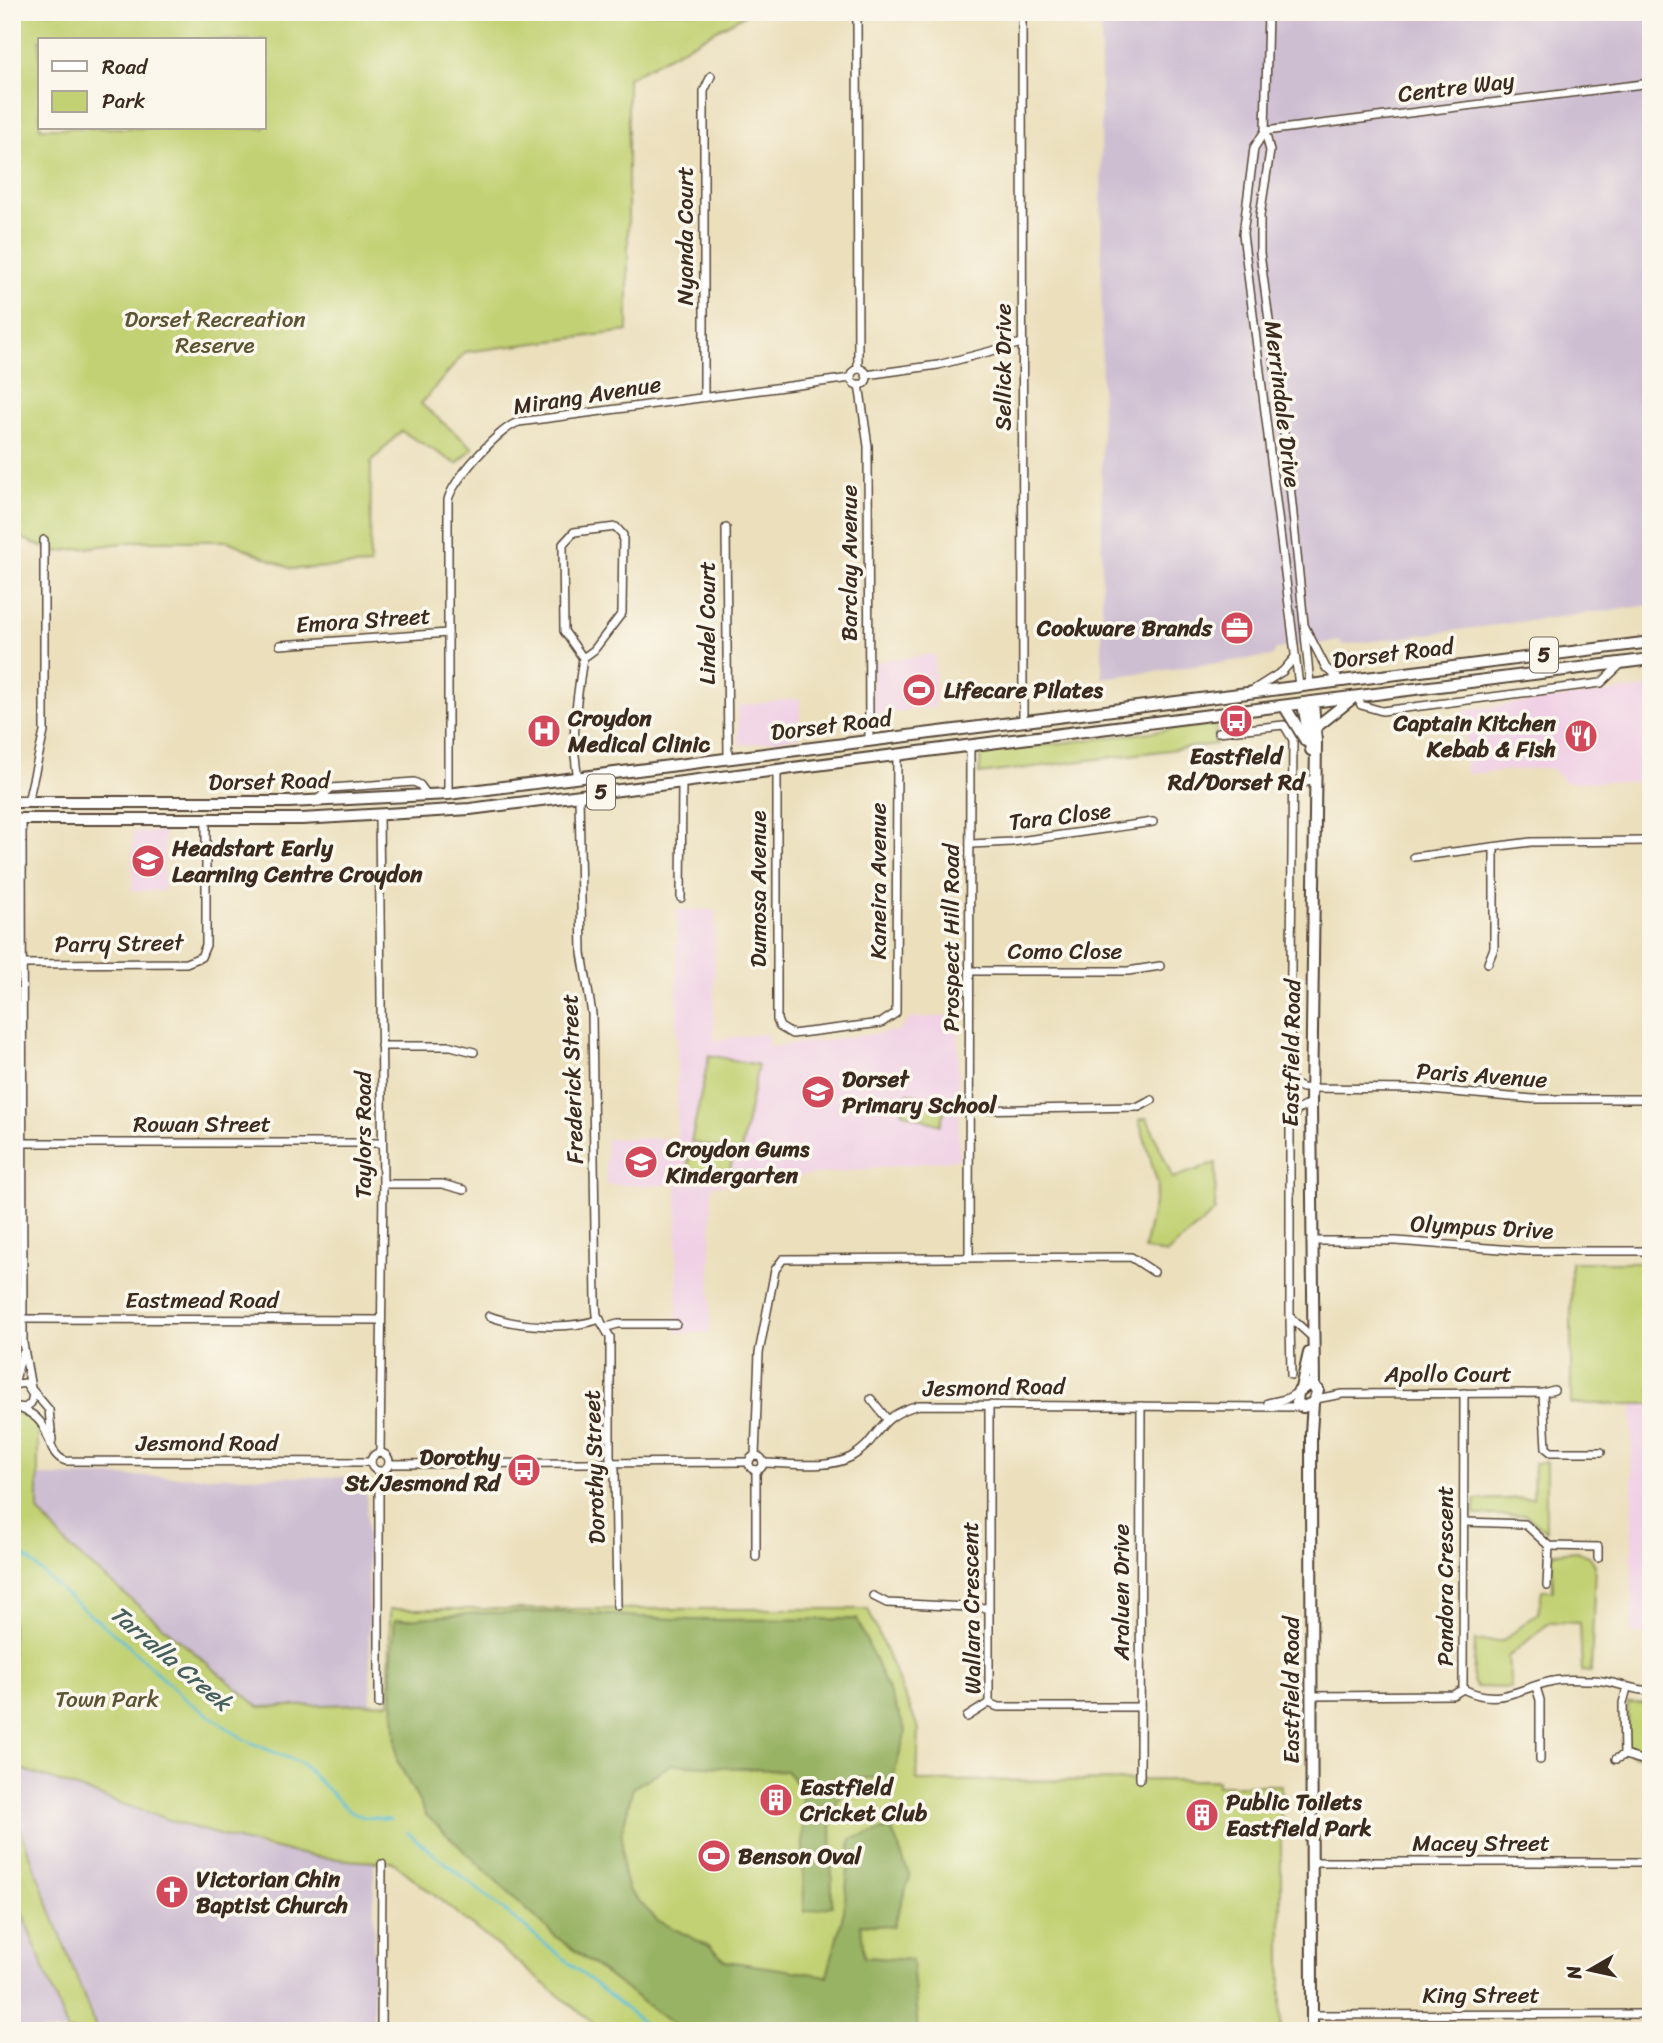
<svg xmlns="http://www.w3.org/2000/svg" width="1663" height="2043" font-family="Sriracha,sans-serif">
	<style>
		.built { fill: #f0d0e5 }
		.industrial { fill: #cebed2 }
		.green { fill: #c2d173; stroke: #7e7e48; stroke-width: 2; fill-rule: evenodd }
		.forest { fill: #99b365; stroke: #6a6e42; stroke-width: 2 }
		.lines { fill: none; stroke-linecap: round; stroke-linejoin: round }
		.stream { stroke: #58bfd5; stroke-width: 2.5 }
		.street-casing { stroke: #554536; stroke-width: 10 }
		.secondary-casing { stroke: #554536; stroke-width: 14 }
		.primary-casing { stroke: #554536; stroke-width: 14 }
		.street { stroke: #fff; stroke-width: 7 }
		.secondary { stroke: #fff; stroke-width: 10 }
		.primary { stroke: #fff; stroke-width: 10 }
		.labels { text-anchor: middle; stroke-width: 7; stroke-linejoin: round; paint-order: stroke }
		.shield { fill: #fbf7ec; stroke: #75685c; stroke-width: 2 }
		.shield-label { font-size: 21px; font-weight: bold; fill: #3b2a1e }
		.street-label { font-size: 23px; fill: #3b2a1e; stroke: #fbf7ec }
		.park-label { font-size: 23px; fill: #5d5433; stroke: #fbf7ec }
		.poi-label { font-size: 23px; font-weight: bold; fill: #3b2a1e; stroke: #fbf7ec; text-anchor: start }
		.water-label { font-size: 24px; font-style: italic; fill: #455e5e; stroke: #fbf7ec }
	</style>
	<rect width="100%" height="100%" fill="#fbf7ec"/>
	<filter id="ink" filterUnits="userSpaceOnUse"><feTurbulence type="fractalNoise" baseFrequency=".0143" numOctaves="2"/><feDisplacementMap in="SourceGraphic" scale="14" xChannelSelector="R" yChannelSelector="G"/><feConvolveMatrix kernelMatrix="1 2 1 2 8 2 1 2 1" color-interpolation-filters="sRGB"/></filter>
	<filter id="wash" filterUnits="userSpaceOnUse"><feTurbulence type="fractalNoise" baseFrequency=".00686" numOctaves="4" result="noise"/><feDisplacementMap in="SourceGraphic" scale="28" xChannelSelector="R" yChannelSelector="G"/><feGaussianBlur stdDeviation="1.57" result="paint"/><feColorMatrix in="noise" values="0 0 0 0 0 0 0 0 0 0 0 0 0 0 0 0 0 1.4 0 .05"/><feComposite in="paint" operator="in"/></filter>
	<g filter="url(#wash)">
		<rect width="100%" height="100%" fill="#ebdfbc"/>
		<!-- built -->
		<g class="built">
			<polygon points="935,654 935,707 873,715 873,662"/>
			<polygon points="1651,687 1651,782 1565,782 1551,769 1542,768 1466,774 1465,710"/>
			<polygon points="800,698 800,737 743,745 738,741 738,706"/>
			<polygon points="133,832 164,832 164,891 132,891"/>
			<polygon points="677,910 715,910 714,1040 767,1033 769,1047 899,1031 911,1018 958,1016 959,1159 712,1186 710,1333 677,1333 677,1185 606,1185 606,1139 677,1138"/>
			<rect x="1632" y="1404" width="19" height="230"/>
		</g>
		<!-- industrial -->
		<g class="industrial">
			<polygon points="1101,12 1651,12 1651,605 1343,645 1340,641 1276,649 1273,656 1102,678"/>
			<polygon points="39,1476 366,1477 371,1704 259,1707 70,1548 38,1511"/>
			<polygon points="12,1766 265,1849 374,1862 373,2031 97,2031 12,1808"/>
			<polygon points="12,1886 68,2031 12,2031"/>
		</g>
		<!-- green -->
		<g class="green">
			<path d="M12 12H750L628 78V331L465 352 421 404 473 448 457 464 401 431 371 462 370 565 292 569 228 541H139L55 552 12 534ZM40 40H264V128H40Z"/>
			<polygon points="1215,724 1216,744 979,774 981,753"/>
			<polygon points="709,1055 758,1065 741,1152 691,1142"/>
			<polygon points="908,1093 946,1106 940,1125 902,1112"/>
			<polygon points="1147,1118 1173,1178 1216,1163 1215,1211 1166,1254 1144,1249 1158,1185 1139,1120"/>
			<polygon points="691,1148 733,1156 728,1178 687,1169"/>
			<rect x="1571" y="1262" width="80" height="142"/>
			<path d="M12 1411 38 1421V1511L70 1548 259 1707 389 1703 390 1609H868L919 1730 917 1781 1217 1780V1785H1281V2031H603L393 1862C263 1863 135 1806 12 1766Z"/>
			<polygon points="1546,1462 1546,1531 1526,1515 1475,1515 1475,1500 1533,1498 1534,1463"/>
			<polygon points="1576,1551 1589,1556 1595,1564 1591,1672 1582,1671 1580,1623 1550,1622 1508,1657 1511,1688 1476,1687 1473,1681 1475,1641 1503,1641 1538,1613 1542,1590 1553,1590 1552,1557 1555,1553"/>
			<polygon points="1628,1703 1651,1703 1651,1738 1644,1739 1645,1756 1633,1756 1628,1750"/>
			<polygon points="12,1808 97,2031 68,2031 12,1886"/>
		</g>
		<!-- forest -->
		<polygon class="forest" points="562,1612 692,1620 857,1619 906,1731 893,1778 852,1778 831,1812 832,1906 804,1912 802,1788 786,1771 672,1764 633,1788 622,1831 623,1872 628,1890 658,1921 709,1946 726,1961 827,1976 844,1911 851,1839 891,1828 910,1877 893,1927 861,1924 864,1957 912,1960 918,2031 682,2031 555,1936 426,1815 397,1760 391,1668 395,1620 479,1613"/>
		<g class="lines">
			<!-- stream -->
			<g class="stream">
				<polyline points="12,1544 66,1595 121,1639 185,1699 245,1740 302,1764 349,1811 364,1817 390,1819"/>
				<polyline points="407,1832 653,2031"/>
			</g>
		</g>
	</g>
	<g filter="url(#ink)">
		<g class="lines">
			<defs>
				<g id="street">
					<polyline points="857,12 858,369"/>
					<polyline points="1022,12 1023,722"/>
					<polyline points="1268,12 1265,131 1270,151 1260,216 1260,253 1287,455 1310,684"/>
					<polyline points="1265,131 1254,148 1243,234 1299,686"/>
					<polyline points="1265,131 1651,83"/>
					<circle cx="859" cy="377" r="8"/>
					<polyline points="866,375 938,365 1022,343"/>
					<polyline points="859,384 868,446 869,742"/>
					<polyline points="704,397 704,91 711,76"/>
					<polyline points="726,528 728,759"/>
					<polyline points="1305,627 1326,668 1340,680"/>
					<polyline points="280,645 448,633"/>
					<polyline points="1253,690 1283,671 1295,657"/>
					<polyline points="1357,696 1361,705 1382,711 1601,683 1621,664"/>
					<polyline points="1218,732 1284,725 1293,740 1290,1075 1293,1084 1302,1088 1419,1089 1533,1099 1651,1099"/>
					<polyline points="777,770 777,1020 780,1027 792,1034 881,1023 896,1013 897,754"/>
					<path d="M578 778C570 738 577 699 583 658L564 631 563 544 574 532 616 527 623 535 622 613 594 650 583 658"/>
					<polyline points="1293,788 1315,778"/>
					<path d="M448 794V500C452 481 500 427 519 422L851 378"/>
					<polyline points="579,795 582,953 592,1014 596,1304 597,1315 610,1337 610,1458 615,1469 617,1606"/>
					<polyline points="316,801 331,788 414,782 420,785 428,796"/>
					<polyline points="28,802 44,732 44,540"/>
					<polyline points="379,816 383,1184 380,1453"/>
					<polyline points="22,819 23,1343 31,1388"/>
					<polyline points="971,844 1012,842 1153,822"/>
					<polyline points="1414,857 1531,842 1651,841"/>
					<polyline points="681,898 682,782"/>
					<polyline points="1488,963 1494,948 1494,847"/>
					<polyline points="23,964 186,963 201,957 206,945 206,819"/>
					<polyline points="971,971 1128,971 1160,966"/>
					<polyline points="381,1046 451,1046 474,1052"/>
					<polyline points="1311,1103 1297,1110 1290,1122 1290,1317 1312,1337"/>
					<polyline points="970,1110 1139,1107 1152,1100"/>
					<polyline points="23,1143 381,1143"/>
					<polyline points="383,1184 442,1184 464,1190"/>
					<polyline points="1311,1241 1396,1241 1527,1251 1651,1251"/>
					<polyline points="969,1258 970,745"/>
					<path d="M489 1316C518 1327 570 1330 600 1319"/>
					<polyline points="1290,1317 1291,1375"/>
					<polyline points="23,1319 380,1320"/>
					<polyline points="607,1327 618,1324 676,1324"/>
					<polyline points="14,1384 22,1354"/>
					<polyline points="12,1385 25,1383 33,1395 31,1403 25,1408 12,1406"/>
					<polyline points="33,1391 49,1410 52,1440"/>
					<polyline points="1543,1393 1546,1448 1551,1452 1601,1452"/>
					<polyline points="871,1399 887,1419"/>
					<polyline points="1316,1399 1342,1394 1543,1393 1554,1390"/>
					<polyline points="1268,1403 1286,1399 1298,1392"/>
					<polyline points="989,1405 989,1703 998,1707 1140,1707"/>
					<path d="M21 1409C56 1421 43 1454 66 1461L371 1462"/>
					<circle cx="380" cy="1462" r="9"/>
					<circle cx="756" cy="1463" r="7"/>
					<polyline points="755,1456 759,1353 775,1270 783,1259 1131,1257 1154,1272"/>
					<path d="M763 1463C789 1463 827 1470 851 1457 881 1441 873 1417 919 1405L1301 1407"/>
					<polyline points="389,1464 748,1462"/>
					<polyline points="379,1472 379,1704"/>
					<polyline points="1465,1522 1525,1524 1549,1546 1598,1547 1598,1558"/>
					<polyline points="756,1557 756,1470"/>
					<polyline points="1547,1586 1549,1546"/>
					<polyline points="873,1596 887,1603 988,1608"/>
					<polyline points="1536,1687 1540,1700 1540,1760"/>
					<path d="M1463 1689C1500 1707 1518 1688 1553 1681 1565 1678 1579 1680 1591 1680 1613 1680 1630 1690 1651 1691"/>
					<polyline points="1311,1696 1453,1695 1463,1689 1464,1393"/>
					<polyline points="967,1717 989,1703"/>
					<polyline points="1624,1755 1623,1703 1627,1688"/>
					<polyline points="1616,1759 1624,1755 1642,1760"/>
					<polyline points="1140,1779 1141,1406"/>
					<polyline points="1312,1862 1651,1862"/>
					<polyline points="1312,2015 1651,2014"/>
					<polyline points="381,2031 382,1864"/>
				</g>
				<g id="secondary">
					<polyline points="1313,702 1316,742 1311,1103 1314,1385"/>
					<polyline points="1303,704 1311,750"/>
					<polyline points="1285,707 1306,741"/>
					<polyline points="1316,727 1354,697"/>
					<polyline points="1301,1388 1309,1353"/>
					<polyline points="1312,2031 1311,1433 1313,1403 1318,1390 1309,1384 1298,1392 1297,1402 1303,1407 1313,1403"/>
				</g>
				<g id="primary">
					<polyline points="12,802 289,802 448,794 1651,642"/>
					<polyline points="12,819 302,819 470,809 1651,659"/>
				</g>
			</defs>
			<!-- street casing -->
			<use href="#street" class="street-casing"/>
			<!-- secondary casing -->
			<use href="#secondary" class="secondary-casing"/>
			<!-- primary casing -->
			<use href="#primary" class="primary-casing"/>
			<!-- street -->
			<use href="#street" class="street"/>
			<!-- secondary -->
			<use href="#secondary" class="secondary"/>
			<!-- primary -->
			<use href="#primary" class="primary"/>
		</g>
	</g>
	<!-- icons -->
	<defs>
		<symbol id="office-disc" viewBox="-11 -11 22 22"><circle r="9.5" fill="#d1495b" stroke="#fbf7ec"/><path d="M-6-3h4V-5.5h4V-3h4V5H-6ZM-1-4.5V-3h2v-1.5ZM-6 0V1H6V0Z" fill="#fff"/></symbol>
		<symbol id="stadium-disc" viewBox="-11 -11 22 22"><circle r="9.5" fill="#d1495b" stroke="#fbf7ec"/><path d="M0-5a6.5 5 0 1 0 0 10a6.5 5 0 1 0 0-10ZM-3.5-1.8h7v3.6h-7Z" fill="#fff"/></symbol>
		<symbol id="bus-disc" viewBox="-11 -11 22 22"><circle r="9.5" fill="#d1495b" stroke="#fbf7ec"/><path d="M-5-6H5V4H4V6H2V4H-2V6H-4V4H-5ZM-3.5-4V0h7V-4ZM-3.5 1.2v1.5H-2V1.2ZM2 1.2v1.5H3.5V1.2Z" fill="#fff"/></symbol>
		<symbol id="hospital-disc" viewBox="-11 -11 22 22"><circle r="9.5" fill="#d1495b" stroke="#fbf7ec"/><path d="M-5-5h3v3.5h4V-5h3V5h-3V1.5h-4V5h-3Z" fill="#fff"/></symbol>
		<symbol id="restaurant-disc" viewBox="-11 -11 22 22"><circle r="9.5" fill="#d1495b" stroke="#fbf7ec"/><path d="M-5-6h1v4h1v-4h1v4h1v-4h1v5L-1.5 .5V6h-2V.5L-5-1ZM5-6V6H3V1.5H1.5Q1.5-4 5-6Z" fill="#fff"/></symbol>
		<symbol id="school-disc" viewBox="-11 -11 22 22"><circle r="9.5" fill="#d1495b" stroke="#fbf7ec"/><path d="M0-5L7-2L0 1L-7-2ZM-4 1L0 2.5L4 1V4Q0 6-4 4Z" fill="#fff"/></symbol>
		<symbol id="building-disc" viewBox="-11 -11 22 22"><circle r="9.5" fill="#d1495b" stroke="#fbf7ec"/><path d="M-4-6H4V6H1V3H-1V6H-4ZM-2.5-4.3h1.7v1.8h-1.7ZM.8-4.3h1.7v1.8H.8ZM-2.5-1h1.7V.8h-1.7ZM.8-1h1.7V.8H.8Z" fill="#fff"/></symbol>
		<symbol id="church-disc" viewBox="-11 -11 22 22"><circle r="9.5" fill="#d1495b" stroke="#fbf7ec"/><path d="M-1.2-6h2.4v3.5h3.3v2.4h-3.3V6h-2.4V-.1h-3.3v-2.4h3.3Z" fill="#fff"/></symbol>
	</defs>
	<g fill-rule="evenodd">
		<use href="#office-disc" x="1218" y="609" width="38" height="38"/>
		<use href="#stadium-disc" x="900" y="671" width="38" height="38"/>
		<use href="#bus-disc" x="1217" y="702" width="38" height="38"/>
		<use href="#hospital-disc" x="525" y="712" width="38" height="38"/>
		<use href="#restaurant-disc" x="1562" y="717" width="38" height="38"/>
		<use href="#school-disc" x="129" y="842" width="38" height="38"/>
		<use href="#school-disc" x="799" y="1073" width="38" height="38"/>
		<use href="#school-disc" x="622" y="1143" width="38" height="38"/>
		<use href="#bus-disc" x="505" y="1451" width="38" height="38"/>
		<use href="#building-disc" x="757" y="1781" width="38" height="38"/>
		<use href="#building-disc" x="1183" y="1796" width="38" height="38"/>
		<use href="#stadium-disc" x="695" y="1837" width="38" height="38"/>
		<use href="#church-disc" x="153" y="1873" width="38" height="38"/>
	</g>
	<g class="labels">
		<!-- shield labels -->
		<g class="shield">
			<rect x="1530" y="637.5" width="28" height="35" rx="5"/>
			<rect x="587" y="774.5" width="28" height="35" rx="5"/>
		</g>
		<g class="shield-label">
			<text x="1544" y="662">5</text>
			<text x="601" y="799">5</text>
		</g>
		<!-- street labels -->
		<g class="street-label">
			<text transform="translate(1456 87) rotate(-7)" y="8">Centre Way</text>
			<text transform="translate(685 236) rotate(-90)" y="8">Nyanda Court</text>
			<text transform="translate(1003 367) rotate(-90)" y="8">Sellick Drive</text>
			<text transform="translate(587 395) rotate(-9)" y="8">Mirang Avenue</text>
			<text transform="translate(1283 404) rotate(83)" y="8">Merrindale Drive</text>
			<text transform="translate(849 563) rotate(-90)" y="8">Barclay Avenue</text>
			<text transform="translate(363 620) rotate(-4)" y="8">Emora Street</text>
			<text transform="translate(707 623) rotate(-90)" y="8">Lindel Court</text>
			<text transform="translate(1393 653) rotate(-7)" y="8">Dorset Road</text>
			<text transform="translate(831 725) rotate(-7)" y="8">Dorset Road</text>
			<text transform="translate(269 781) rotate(-1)" y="8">Dorset Road</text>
			<text transform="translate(1060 816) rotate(-7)" y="8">Tara Close</text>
			<text transform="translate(878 881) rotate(-90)" y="8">Kaneira Avenue</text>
			<text transform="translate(758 889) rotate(-90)" y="8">Dumosa Avenue</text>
			<text transform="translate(951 938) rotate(-90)" y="8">Prospect Hill Road</text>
			<text transform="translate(119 943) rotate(-1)" y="8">Parry Street</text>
			<text x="1065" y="959">Como Close</text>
			<text transform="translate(1291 1053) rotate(-89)" y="8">Eastfield Road</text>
			<text transform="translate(1482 1075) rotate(4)" y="8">Paris Avenue</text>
			<text transform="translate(572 1079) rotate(-92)" y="8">Frederick Street</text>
			<text x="202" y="1132">Rowan Street</text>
			<text transform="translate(363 1135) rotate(-90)" y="8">Taylors Road</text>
			<text transform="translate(1482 1227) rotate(3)" y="8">Olympus Drive</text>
			<text x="202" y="1308">Eastmead Road</text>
			<text x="1448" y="1382">Apollo Court</text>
			<text transform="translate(994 1387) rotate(-1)" y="8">Jesmond Road</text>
			<text x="207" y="1451">Jesmond Road</text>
			<text transform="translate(594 1467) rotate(-92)" y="8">Dorothy Street</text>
			<text transform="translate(1445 1576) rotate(-90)" y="8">Pandora Crescent</text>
			<text transform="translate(1121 1592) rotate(-90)" y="8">Araluen Drive</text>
			<text transform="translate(971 1608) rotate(-91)" y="8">Wallara Crescent</text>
			<text transform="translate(1291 1690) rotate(-90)" y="8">Eastfield Road</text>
			<text x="1481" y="1851">Macey Street</text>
			<text x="1481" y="2003">King Street</text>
		</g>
		<!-- park labels -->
		<g class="park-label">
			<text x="215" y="327">Dorset Recreation<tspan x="215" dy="26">Reserve</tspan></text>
			<text x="107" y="1707">Town Park</text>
		</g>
		<!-- poi labels -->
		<g class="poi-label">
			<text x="1212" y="636" text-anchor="end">Cookware Brands</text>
			<text x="944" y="698">Lifecare Pilates</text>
			<text x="568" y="726">Croydon<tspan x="568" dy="26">Medical Clinic</tspan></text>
			<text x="1556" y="731" text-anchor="end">Captain Kitchen<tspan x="1556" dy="26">Kebab &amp; Fish</tspan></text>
			<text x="1236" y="764" text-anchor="middle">Eastfield<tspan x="1236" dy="26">Rd/Dorset Rd</tspan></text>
			<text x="172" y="856">Headstart Early<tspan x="172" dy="26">Learning Centre Croydon</tspan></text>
			<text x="842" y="1087">Dorset<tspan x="842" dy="26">Primary School</tspan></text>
			<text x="666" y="1157">Croydon Gums<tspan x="666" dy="26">Kindergarten</tspan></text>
			<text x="500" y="1465" text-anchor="end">Dorothy<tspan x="500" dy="26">St/Jesmond Rd</tspan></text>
			<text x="800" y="1795">Eastfield<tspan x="800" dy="26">Cricket Club</tspan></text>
			<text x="1226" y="1810">Public Toilets<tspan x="1226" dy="26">Eastfield Park</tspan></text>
			<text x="738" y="1864">Benson Oval</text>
			<text x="196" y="1887">Victorian Chin<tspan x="196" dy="26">Baptist Church</tspan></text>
		</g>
		<!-- water labels -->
		<g class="water-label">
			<text transform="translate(171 1658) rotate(40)" y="8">Tarralla Creek</text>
		</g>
	</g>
	<!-- margin -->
	<rect width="1663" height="2043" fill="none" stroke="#fbf7ec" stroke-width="42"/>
	<!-- legend -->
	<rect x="38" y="38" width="228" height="91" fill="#fbf7ec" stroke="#aea59a" stroke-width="2"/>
	<rect x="52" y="61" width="35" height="10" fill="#ffffff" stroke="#aea59a" stroke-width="2"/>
	<text x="102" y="74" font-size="21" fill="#3b2a1e">Road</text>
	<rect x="52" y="91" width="35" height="21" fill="#c2d173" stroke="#aea59a" stroke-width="2"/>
	<text x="102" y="108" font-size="21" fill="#3b2a1e">Park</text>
	<!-- north arrow -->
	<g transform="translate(1590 1970) rotate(261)" stroke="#fbf7ec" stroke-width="5" paint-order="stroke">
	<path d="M0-5L12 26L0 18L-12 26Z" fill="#3b2a1e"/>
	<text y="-10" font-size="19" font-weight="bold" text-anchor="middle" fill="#3b2a1e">N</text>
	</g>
</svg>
